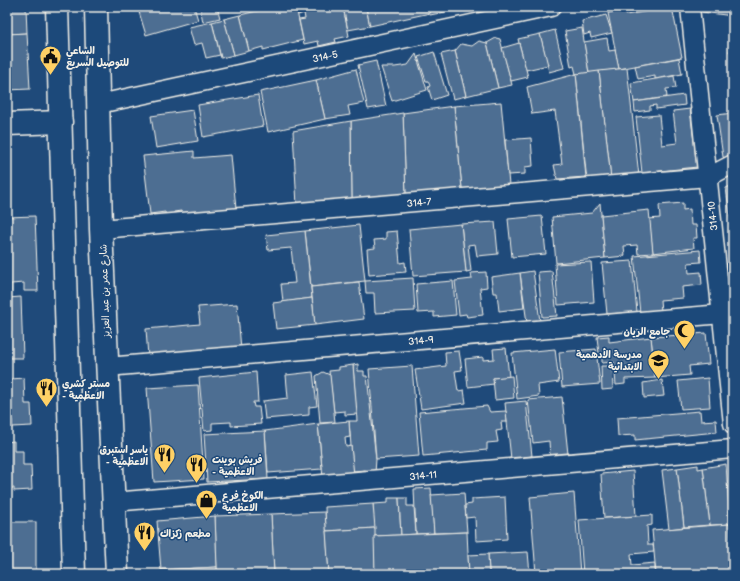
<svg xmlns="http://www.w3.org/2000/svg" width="740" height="581" font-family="'Balsamiq Sans','Playpen Sans Arabic',sans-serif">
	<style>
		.building { fill: #4d6e92; stroke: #f4f1e8 }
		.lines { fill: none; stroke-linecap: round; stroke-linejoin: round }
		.street-casing { stroke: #f4f1e8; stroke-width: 21 }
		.secondary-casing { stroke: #f4f1e8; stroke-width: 25 }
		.street { stroke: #1f4a7a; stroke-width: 18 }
		.secondary { stroke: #1f4a7a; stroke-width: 22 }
		.labels { text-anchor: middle; stroke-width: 3; stroke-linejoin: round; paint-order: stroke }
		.poi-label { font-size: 10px; font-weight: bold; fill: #f4f1e8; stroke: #1f4a7a; text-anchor: start }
		.street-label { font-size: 10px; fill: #f4f1e8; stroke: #1f4a7a }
	</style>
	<rect width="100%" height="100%" fill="#1f4a7a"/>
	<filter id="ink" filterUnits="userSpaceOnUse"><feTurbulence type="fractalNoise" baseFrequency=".025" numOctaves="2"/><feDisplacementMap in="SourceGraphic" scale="8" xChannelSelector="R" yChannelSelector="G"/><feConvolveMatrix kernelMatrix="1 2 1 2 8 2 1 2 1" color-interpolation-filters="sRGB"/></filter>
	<g filter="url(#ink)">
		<!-- building -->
		<g class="building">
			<polygon points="7,7 26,7 27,33 7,34"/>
			<polygon points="146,7 194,7 198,20 146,35 139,12 147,10"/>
			<polygon points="200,7 217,7 220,18 203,22"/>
			<polygon points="274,7 296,7 303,40 263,50 263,47 249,51 240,15"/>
			<polygon points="296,7 343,7 349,36 335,39 336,42 319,46 318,41 304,44 299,20 305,19 304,13 298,15"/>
			<polygon points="343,7 366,7 370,26 348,30"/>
			<polygon points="366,7 428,7 430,13 370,26"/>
			<polygon points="428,7 444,7 445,12 430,15"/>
			<polygon points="672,7 682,57 619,69 608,13 625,10 626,15"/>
			<polygon points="702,7 733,7 733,16 702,12"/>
			<polygon points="240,15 249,51 234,55 224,19"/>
			<polygon points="606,15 612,33 591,38 590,33 584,35 582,21"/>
			<polygon points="224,19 234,55 221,58 212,22"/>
			<polygon points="212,22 220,55 206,58 202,43 194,45 189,27"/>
			<polygon points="582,28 589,73 576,74 574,66 571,67 565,31"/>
			<polygon points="555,30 564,68 549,72 540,34"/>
			<polygon points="27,33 30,89 7,90 7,34"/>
			<polygon points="540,34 548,65 526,70 518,39"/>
			<polygon points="732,37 733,38 733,52 729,52"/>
			<polygon points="496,38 500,39 512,85 498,88 487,43"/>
			<polygon points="607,38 609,51 615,50 619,69 589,73 584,42"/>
			<polygon points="479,41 487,43 498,88 466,96 455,51 461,44 472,46"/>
			<polygon points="519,43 528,77 511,81 502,48"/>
			<polygon points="455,51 466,96 453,99 441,54"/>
			<polygon points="434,52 447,95 432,100 428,87 430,86 428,81 426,81 418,57"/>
			<polygon points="416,54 427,90 392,101 381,67 395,67 408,65"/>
			<polygon points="679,58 682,74 655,79 655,76 638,79 635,66"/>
			<polygon points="376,61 386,106 368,109 358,65"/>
			<polygon points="627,68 639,176 611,179 599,71"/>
			<polygon points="356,69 364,103 348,106 350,115 325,119 316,80"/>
			<polygon points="599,71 611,179 587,182 576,74"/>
			<polygon points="576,74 586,177 557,179 554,165 562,164 555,111 532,114 527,87"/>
			<polygon points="674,76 676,88 666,89 667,97 634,102 631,83"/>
			<polygon points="316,80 325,119 268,132 260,92"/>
			<polygon points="258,95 263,126 203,137 198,105"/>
			<polygon points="684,95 685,105 656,109 656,105 650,106 650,110 635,112 634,102"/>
			<polygon points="501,102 509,185 462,189 454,106"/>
			<polygon points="454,106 462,189 406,196 403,113"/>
			<polygon points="690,109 697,167 642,173 636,117 659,115 662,145 677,143 673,111"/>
			<polygon points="193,110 198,141 156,148 151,116"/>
			<polygon points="403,113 406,196 352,201 351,121"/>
			<polygon points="733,113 733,161 731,162 723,157 717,115"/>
			<polygon points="351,121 352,201 297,206 293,131"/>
			<polygon points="531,138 533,166 525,167 525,174 508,175 505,140"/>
			<polygon points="194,151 194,158 231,155 236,209 181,215 181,211 174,212 173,216 166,216 165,212 150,214 143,156"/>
			<polygon points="733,185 733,231 732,232 726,188"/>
			<polygon points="600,203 605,258 556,263 552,217 592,213"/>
			<polygon points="683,203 683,210 690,209 691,225 696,225 697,238 693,238 694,248 653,253 649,219 660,218 659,205"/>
			<polygon points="649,210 653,253 638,254 637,245 624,246 625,256 605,258 601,215"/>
			<polygon points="35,216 38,291 24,291 24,283 11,284 11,292 7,292 7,217"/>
			<polygon points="542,216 546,254 512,257 508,219"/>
			<polygon points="495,222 498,254 477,256 475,244 468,245 471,271 466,272 461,224"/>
			<polygon points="461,224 466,272 413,276 409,229"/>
			<polygon points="359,225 365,281 311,287 305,231"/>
			<polygon points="305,231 312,298 283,302 281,284 295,283 291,248 268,250 266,235"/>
			<polygon points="397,231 400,263 405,262 406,272 369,275 367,249 375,248 374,240 386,239 386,232"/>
			<polygon points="700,250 701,262 688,263 689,273 701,272 702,285 682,287 683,298 660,300 661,311 640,313 634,256"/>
			<polygon points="632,261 637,312 607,314 602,263"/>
			<polygon points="591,262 594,302 558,305 555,264"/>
			<polygon points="533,271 540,321 527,323 520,273"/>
			<polygon points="552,271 557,316 542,317 538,272"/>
			<polygon points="486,272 487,287 480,288 483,315 467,317 466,314 459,315 455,281 472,279 471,273"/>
			<polygon points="520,273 524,308 499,311 497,293 493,293 491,277"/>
			<polygon points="413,278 415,311 375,313 374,293 366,293 365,281"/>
			<polygon points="453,281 456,315 434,317 434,312 418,313 416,284"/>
			<polygon points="359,282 364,319 315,325 311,287"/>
			<polygon points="21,297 23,358 7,358 7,298"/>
			<polygon points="312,298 315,325 276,329 273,303"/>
			<polygon points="237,304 241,349 148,357 146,329 200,324 198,307"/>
			<polygon points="706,333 709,364 689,366 690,375 655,378 651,337 681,335 682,340 694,339 694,334"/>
			<polygon points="609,336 609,342 651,337 655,378 625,379 625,384 616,385 614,362 602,363 602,354 599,354 597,337"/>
			<polygon points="506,348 509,377 493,378 494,384 468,387 465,359 483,357 483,360 494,359 493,349"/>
			<polygon points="555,349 559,382 538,385 539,396 517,399 512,353"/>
			<polygon points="596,349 600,384 562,387 559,352"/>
			<polygon points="459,351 462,370 455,371 458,391 464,390 466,403 421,409 415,370 446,366 445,352"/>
			<polygon points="358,364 358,371 364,371 364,376 367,376 376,459 375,473 365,470 353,471 349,421 357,421 353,365"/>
			<polygon points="353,365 357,414 345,415 345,411 334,412 329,371 339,370 339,367"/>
			<polygon points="412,366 419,456 376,459 369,369"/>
			<polygon points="601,366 612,366 613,389 602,390"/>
			<polygon points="256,372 258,402 253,402 254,407 259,407 261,424 231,426 231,422 212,423 212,430 204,431 199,378"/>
			<polygon points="313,372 317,406 309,407 309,415 265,419 263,401 288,398 286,375"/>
			<polygon points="323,372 330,375 335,422 320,423 316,376"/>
			<polygon points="512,376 514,398 495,400 493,378"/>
			<polygon points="24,378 25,404 31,404 32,426 12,427 12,420 7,420 7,382 11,382 11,379"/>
			<polygon points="708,378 710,407 681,409 678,381"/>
			<polygon points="662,380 664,396 644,398 643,383"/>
			<polygon points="198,385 204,479 154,482 147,388"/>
			<polygon points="562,397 568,454 550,456 549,441 533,443 528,400"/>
			<polygon points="526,401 532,456 511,459 505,403"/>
			<polygon points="487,406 490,412 506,411 507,422 501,422 502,430 496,431 498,442 487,443 487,450 423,456 419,412"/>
			<polygon points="700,411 701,421 716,420 717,432 635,440 635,435 618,436 617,418"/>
			<polygon points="349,421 350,437 345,438 346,447 351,446 354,475 323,478 318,424"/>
			<polygon points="318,424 322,469 268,473 265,431"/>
			<polygon points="265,431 268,479 207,482 204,434"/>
			<polygon points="14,441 14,451 23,451 23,465 31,465 32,490 14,491 14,488 7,488 7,442"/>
			<polygon points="726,464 730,524 710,525 703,468"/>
			<polygon points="698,465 698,469 703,468 710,525 684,527 677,468"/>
			<polygon points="677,468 684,527 669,529 662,470"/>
			<polygon points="633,471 636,516 604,518 601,474"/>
			<polygon points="431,488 434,533 416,534 414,489"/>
			<polygon points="464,493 467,532 434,533 431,495"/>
			<polygon points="574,493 580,574 536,574 530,497"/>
			<polygon points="505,497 507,539 476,541 475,517 466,518 465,505 472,504 472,499"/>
			<polygon points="388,498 399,498 401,535 374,536 373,504 388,503"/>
			<polygon points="399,498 407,498 407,506 414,506 416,534 401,535"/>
			<polygon points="373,504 375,528 326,531 325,507"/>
			<polygon points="325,512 329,574 274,574 271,514"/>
			<polygon points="271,514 274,574 217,574 215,516"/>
			<polygon points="652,515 652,525 647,526 648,545 653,545 654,552 631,554 632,565 655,563 655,572 653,572 653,574 583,574 579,520"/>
			<polygon points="215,516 217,567 161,570 157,521"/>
			<rect x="7" y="522" width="29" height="52"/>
			<polygon points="730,524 733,574 656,574 652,530"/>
			<polygon points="375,528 375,574 329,574 326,531"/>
			<polygon points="467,532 469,574 375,574 374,536"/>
			<polygon points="528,552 530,574 489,573 488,554"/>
			<polygon points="488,554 489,573 499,574 469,574 468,555"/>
			<polygon points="217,567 217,574 164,574 161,570"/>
		</g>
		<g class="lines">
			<defs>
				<g id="street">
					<polyline points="690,7 733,424"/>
					<polyline points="99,104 551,7"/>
					<polyline points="101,229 708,177 733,164"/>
					<polyline points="107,367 722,314 733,308"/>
					<polyline points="113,502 733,449"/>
				</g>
				<g id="secondary">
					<polyline points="57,7 74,574"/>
					<polyline points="96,7 101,229 117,574"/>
					<polyline points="7,124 61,122"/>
				</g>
			</defs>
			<!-- street casing -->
			<use href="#street" class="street-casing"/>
			<!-- secondary casing -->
			<use href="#secondary" class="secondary-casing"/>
			<!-- street -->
			<use href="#street" class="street"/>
			<!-- secondary -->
			<use href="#secondary" class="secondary"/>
		</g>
	</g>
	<!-- icons -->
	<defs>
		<symbol id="civic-pin" viewBox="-11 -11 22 30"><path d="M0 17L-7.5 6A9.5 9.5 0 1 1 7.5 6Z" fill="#ffd166" stroke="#1f4a7a"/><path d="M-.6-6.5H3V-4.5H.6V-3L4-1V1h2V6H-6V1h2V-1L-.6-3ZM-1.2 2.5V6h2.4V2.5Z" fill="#111"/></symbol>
		<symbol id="mosque-pin" viewBox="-11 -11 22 30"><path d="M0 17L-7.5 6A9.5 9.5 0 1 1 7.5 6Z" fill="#ffd166" stroke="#1f4a7a"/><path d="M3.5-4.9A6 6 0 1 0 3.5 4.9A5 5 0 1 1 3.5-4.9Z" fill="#111"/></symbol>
		<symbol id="school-pin" viewBox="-11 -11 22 30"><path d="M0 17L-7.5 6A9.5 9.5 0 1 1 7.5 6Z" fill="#ffd166" stroke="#1f4a7a"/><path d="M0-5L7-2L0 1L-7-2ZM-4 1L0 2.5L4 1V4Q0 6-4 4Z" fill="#111"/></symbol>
		<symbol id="restaurant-pin" viewBox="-11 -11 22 30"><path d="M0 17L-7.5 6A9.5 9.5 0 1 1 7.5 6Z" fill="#ffd166" stroke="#1f4a7a"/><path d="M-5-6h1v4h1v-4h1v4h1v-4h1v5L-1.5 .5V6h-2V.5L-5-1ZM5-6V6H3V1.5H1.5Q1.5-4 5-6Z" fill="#111"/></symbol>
		<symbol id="shop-pin" viewBox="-11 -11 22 30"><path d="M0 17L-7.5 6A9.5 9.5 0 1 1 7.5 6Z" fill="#ffd166" stroke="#1f4a7a"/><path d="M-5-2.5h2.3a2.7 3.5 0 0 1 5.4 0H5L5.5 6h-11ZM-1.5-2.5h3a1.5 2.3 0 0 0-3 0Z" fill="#111"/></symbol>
	</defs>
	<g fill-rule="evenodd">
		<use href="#civic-pin" x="38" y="44" width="25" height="34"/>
		<use href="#mosque-pin" x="672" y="318" width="25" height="34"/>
		<use href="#school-pin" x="646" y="348" width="25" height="34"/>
		<use href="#restaurant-pin" x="34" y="376" width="25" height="34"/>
		<use href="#restaurant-pin" x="152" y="442" width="25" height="34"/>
		<use href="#restaurant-pin" x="184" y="452" width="25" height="34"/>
		<use href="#shop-pin" x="194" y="488" width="25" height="34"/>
		<use href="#restaurant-pin" x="132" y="520" width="25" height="34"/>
	</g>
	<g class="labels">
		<!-- poi labels -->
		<g class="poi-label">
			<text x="66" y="54">الساعي<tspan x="66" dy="12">للتوصيل السريع</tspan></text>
			<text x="670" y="335" text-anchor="end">جامع الريان</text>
			<text x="642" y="358" text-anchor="end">مدرسة الأدهمية<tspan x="642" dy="12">الابتدائية</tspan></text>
			<text x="62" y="387">مستر كشري<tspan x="62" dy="12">- الاعظمية</tspan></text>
			<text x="148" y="453" text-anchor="end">ياسر استبرق<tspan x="148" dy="12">- الاعظمية</tspan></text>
			<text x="212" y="463">فريش بوينت<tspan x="212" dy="12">- الاعظمية</tspan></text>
			<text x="222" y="499">الكوخ فرع<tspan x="222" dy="12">الاعظمية</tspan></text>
			<text x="160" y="537">مطعم زكزاك</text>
		</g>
		<!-- street labels -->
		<g class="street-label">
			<text transform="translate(325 56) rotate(-12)" y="4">314-5</text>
			<text transform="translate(419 202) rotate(-5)" y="4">314-7</text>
			<text transform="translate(712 216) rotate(-96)" y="4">314-10</text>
			<text transform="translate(104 291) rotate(-92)" y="4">شارع عمر بن عبد العزيز</text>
			<text transform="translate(421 340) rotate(-5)" y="4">314-9</text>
			<text transform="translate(423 475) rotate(-5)" y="4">314-11</text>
		</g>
	</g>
	<!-- margin -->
	<rect width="740" height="581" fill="none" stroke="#1f4a7a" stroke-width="24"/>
	<rect x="12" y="12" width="716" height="557" fill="none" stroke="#f4f1e8" stroke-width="1.5" filter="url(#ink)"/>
</svg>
